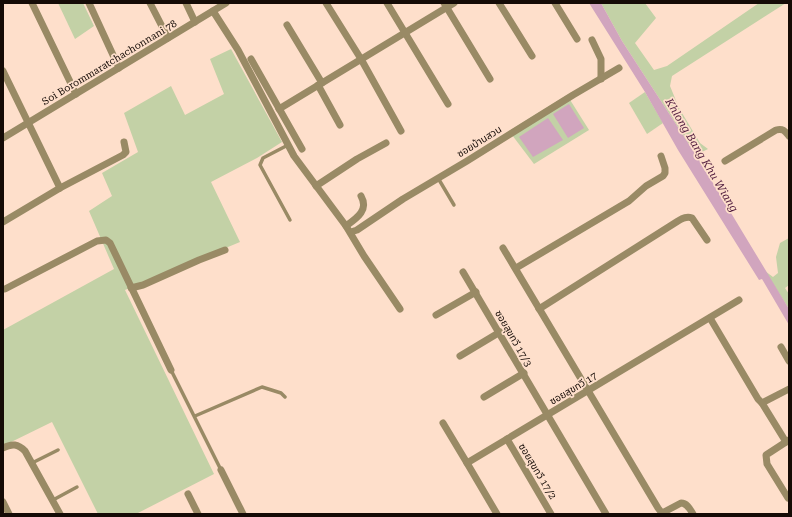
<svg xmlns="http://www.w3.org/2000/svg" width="792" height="517" font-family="'Roboto Serif','Noto Sans Thai',serif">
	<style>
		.green { fill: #c3d1a6 }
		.water { fill: #d1a5be }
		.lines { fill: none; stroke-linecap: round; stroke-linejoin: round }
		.service { stroke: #998a65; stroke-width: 3.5 }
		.minor { stroke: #998a65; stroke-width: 7 }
		.labels { text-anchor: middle; stroke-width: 3.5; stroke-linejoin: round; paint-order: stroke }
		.street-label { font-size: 10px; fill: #150b06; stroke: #fedfcb }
		.water-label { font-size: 11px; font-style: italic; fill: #4e193c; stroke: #fedfcb }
	</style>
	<rect width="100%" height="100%" fill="#fedfcb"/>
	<!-- green -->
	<g class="green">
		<polygon points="58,3 83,3 94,26 75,39"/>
		<polygon points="601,3 645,3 656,18 635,43 654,70 667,66 759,3 786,3 672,76 670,86 679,108 700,143 708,149 696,155 622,41"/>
		<polygon points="231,49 282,142 257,158 211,182 240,242 125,290 214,474 136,514 98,514 52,422 3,446 3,330 114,269 89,211 112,196 102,173 138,152 124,113 171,86 185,115 224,94 210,59"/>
		<polygon points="645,92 663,123 647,134 629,103"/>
		<polygon points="567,95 589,130 534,164 509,131"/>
		<polygon points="789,238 789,285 785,288 789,294 789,309 765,271 773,277 778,273 776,257 780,243"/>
	</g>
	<!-- water -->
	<g class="water">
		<polygon points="589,3 601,3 622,41 696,155 789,309 789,325 762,279 759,280 678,150 645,92"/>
		<polygon points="569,104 584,128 568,138 553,114"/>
		<polygon points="548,118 563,140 533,157 519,137"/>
	</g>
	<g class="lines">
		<!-- service -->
		<g class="service">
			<polyline points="288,145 263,158 260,165 290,220"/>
			<polyline points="438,178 454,205"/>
			<polyline points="171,370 221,470"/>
			<polyline points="195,416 262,387 281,393 285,397"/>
			<polyline points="32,463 58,450"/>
			<polyline points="53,500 77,487"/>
		</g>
		<!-- minor -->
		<g class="minor">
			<polyline points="32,3 76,94"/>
			<polyline points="89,3 119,68"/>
			<polyline points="150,3 168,38"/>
			<polyline points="186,3 195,22"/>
			<polyline points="326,3 361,59 401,131"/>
			<polyline points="387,3 448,104"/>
			<polyline points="444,3 490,79"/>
			<polyline points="499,3 532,56"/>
			<polyline points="555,3 577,39"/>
			<polyline points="213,11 238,50 294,156 346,226 364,256 400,309"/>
			<polyline points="287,25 322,83"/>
			<polyline points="592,40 601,59 601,79"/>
			<polyline points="251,59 302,149"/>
			<polyline points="3,71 60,188"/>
			<polyline points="318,85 340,125"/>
			<polyline points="279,109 454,3"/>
			<polyline points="3,138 226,3"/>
			<path d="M725 161 776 130C783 128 785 131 789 136"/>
			<polyline points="316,186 357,159 386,143"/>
			<polyline points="3,222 60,188 123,155 126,152 124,142"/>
			<path d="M346 226C357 218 369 210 361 196"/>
			<polyline points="351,232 357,230 403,199 467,161 573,95 619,68"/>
			<path d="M503 248 658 508 661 512H664L681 503C687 503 690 509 693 514"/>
			<polyline points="516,268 629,201 646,186 663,176 665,173 665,168 661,156"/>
			<polyline points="463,272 606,514"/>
			<polyline points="131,288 143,285 199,260 225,250"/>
			<polyline points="3,289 5,289 97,241 106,240 110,243 171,370"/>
			<path d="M539 309 678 221C683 218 687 216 692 218L707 240"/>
			<polyline points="436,315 476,292"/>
			<polyline points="710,318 758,399 762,403 789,389"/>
			<polyline points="781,347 789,361"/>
			<polyline points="460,356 500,332"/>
			<polyline points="484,397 524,373"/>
			<polyline points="762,403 786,442"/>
			<polyline points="443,423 467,463"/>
			<polyline points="507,439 551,514"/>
			<path d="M3 448C12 443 18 444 25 451L60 514"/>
			<polyline points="221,470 243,514"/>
			<polyline points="188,494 198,514"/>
			<polyline points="788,498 767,464 766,455 789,440"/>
			<polyline points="3,502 9,514"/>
			<polyline points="497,514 467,463 739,300"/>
		</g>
	</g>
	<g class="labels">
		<!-- street labels -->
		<g class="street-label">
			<text transform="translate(109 62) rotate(-31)" y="4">Soi Borommaratchachonnani 78</text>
			<text transform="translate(479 141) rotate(-32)" y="4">ซอยบ้านสวน</text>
			<text transform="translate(514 338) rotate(60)" y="4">ซอยสุขทวี 17/3</text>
			<text transform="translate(573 388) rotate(-31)" y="4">ซอยสุขทวี 17</text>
			<text transform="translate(538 471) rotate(59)" y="4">ซอยสุขทวี 17/2</text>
		</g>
		<!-- water labels -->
		<g class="water-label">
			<text transform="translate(702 155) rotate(59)" y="4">Khlong Bang Khu Wiang</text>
		</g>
	</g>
	<!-- border -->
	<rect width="792" height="517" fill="none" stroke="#150b06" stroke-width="8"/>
</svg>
